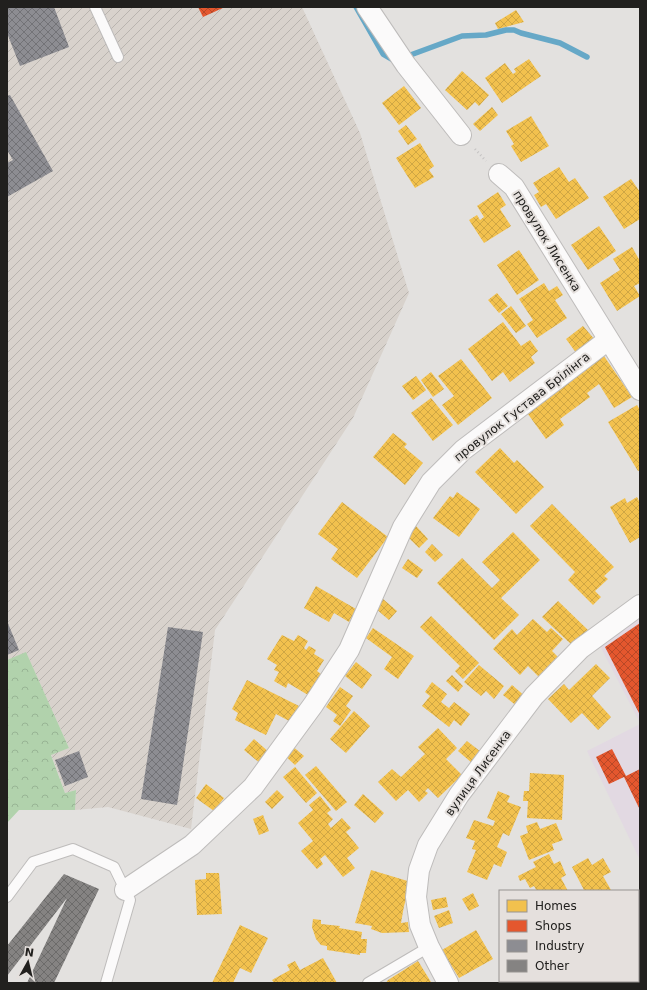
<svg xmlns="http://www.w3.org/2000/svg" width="647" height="990" font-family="'DejaVu Sans',sans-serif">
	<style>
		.commercial { fill: #e2d9e2 }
		.industrial { fill: url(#industrial-furrows) }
		.forest { fill: url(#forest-crowns) }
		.homes { fill: url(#homes-cross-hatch) }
		.shops { fill: url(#shops-cross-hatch) }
		.industry { fill: url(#industry-cross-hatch) }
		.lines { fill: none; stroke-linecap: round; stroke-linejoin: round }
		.stream { stroke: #66a8c7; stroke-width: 5.5 }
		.building { fill: url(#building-cross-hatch) }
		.lane-casing { stroke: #bebcbb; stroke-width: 12 }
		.street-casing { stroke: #bebcbb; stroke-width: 22 }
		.path { stroke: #c4c2c2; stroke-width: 2.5; stroke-dasharray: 1 3; stroke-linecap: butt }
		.lane { stroke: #fbfafa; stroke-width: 10 }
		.street { stroke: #fbfafa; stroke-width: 20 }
		.labels { text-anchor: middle; stroke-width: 4; stroke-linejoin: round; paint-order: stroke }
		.street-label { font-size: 12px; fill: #21201e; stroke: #e5e0dd }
	</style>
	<defs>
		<pattern id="industrial-furrows" width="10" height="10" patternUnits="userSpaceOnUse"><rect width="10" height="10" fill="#d8d2cc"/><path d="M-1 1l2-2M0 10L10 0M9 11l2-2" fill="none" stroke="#b9b4af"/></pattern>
		<pattern id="forest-crowns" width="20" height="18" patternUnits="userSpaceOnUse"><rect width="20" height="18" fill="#b1d2ac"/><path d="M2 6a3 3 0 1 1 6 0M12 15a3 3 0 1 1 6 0" fill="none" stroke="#98b494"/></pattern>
		<pattern id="homes-cross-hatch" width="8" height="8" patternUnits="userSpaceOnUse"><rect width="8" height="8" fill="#f2c14e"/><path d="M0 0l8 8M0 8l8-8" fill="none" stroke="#cfa644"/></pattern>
		<pattern id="shops-cross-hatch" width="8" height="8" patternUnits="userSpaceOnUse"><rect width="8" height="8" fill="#e4572e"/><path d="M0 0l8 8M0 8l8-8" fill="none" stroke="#b84827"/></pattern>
		<pattern id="industry-cross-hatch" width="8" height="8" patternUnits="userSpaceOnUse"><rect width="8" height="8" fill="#8d8d92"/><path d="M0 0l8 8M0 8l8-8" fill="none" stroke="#737377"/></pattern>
		<pattern id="building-cross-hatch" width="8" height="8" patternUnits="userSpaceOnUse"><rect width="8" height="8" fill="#858382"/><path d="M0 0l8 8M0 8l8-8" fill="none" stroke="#6c6b6a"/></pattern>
	</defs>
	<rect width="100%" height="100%" fill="#e3e1df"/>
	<!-- commercial -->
	<g class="commercial">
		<polygon points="640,611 640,723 598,642"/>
		<polygon points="640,724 640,860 587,751"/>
	</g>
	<!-- industrial -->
	<polygon class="industrial" points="7,7 302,7 360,133 409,293 353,418 215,630 191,829 108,807 75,810 76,790 65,793 51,754 69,748 26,653 7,660"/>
	<!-- forest -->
	<polygon class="forest" points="26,652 69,748 51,755 65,793 76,790 75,810 19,810 7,823 7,660"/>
	<!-- homes -->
	<g class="homes">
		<polygon points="516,10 524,22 498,29 495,23"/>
		<polygon points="529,59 541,76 502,103 485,78 505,63 513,74 516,72 514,69"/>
		<polygon points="462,71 489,95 479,106 475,102 467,110 445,90"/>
		<polygon points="404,86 421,108 399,125 382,103"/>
		<polygon points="492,107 498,115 480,131 473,124"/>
		<polygon points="531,116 549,146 521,162 511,146 514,144 506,131"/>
		<polygon points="406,125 417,139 408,145 398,131"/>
		<polygon points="420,143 434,166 429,170 434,177 415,188 396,158"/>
		<polygon points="559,167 569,182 575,178 589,198 556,219 546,204 541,207 534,195 539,192 533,183"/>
		<polygon points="631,179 640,192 640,219 624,229 603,197"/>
		<polygon points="498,192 506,205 500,209 511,226 484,243 469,220 477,215 480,220 484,217 477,206"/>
		<polygon points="599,226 616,251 588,270 571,245"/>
		<polygon points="632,247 640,261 640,283 634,286 640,296 617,311 600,283 620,270 613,259"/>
		<polygon points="519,250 539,280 517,295 497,265"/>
		<polygon points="544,283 549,291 557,286 563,295 555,300 567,318 537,338 527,324 533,320 519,299"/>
		<polygon points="497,293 508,306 499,313 488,300"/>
		<polygon points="511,306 526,326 516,333 501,314"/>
		<polygon points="503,322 521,346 530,340 538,351 531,357 535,363 510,382 503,372 492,381 468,349"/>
		<polygon points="583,326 595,340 577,354 566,339"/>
		<polygon points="604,356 632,397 614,408 599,384 587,393 590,397 560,419 564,425 546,439 525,410"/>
		<polygon points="461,359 492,398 458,425 442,405 454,396 438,376"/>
		<polygon points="431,372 444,389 433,397 421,380"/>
		<polygon points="416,376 426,390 413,400 402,386"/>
		<polygon points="431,398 453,425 433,441 411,413"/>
		<polygon points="637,405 640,410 640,470 638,471 608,422"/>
		<polygon points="393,433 407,444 404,447 423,463 405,485 373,457"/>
		<polygon points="500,448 514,463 517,460 544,487 516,514 475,472"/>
		<polygon points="457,492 480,509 459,537 433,518 450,496 453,498"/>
		<polygon points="637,497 640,503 640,537 630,543 610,507 625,498 627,503"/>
		<polygon points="342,502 388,537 357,578 331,559 338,549 318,534"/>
		<polygon points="552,504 614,567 604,576 608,579 595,591 601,597 593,605 568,580 575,572 530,526"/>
		<polygon points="416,526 428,539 419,548 406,535"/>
		<polygon points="513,532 540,560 501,598 519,615 494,640 437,583 462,558 492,588 500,580 482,562"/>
		<polygon points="432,544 443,555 435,562 425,552"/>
		<polygon points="408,559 423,570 417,578 402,568"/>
		<polygon points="316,586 356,609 349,622 334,613 329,622 304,608"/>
		<polygon points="383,599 397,611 389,620 375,608"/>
		<polygon points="558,601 588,630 573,646 542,617"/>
		<polygon points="431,616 479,663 463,679 455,671 460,666 420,627"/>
		<polygon points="533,619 547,632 551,628 563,639 552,651 560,659 541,679 528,666 520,675 493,649 512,629 517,635"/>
		<polygon points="373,628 414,656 398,679 384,669 392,657 366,638"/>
		<polygon points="282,635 294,641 298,635 308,641 304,648 306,650 309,646 316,650 314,654 324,660 317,671 321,674 308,695 288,683 286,688 274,681 279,672 274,670 277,665 267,659"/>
		<polygon points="356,662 372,675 362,689 345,676"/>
		<polygon points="596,664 610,678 592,696 611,717 598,730 582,713 571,723 548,699 564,684 569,690"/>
		<polygon points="479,665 504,686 494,699 486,691 481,696 464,682"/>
		<polygon points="452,675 463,686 458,692 446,681"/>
		<polygon points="247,680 299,706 291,722 276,714 266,735 235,720 238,713 232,709"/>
		<polygon points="432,682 447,694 441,702 449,708 454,702 470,714 461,726 454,720 449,727 422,706 430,696 425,692"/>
		<polygon points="512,685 526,697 518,707 503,695"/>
		<polygon points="340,687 353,696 346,706 351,710 340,726 333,721 337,715 326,707"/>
		<polygon points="354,711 370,726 346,753 330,739"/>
		<polygon points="438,728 457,748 446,759 462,775 438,798 428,788 425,791 428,793 419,802 408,790 396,801 378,782 392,769 401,777 425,754 418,747"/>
		<polygon points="254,739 270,753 261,764 244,750"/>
		<polygon points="467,741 481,752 472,763 458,751"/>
		<polygon points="291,745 304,756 295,765 283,754"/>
		<polygon points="316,766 347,802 336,811 305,775"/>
		<polygon points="295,767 317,793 306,803 283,777"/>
		<polygon points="530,773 564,775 562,820 527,818 528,801 523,801 524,791 529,791"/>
		<polygon points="206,784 224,798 214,811 196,798"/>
		<polygon points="277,790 284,797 272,809 265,802"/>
		<polygon points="498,791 510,796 507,802 521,807 509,836 503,833 497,847 507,852 501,867 494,864 487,880 467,872 476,850 472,849 475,841 466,838 474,820 493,826 495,821 487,818"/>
		<polygon points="363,794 384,813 375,823 354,805"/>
		<polygon points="320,796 331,810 327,813 333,819 328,824 331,828 342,818 351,828 346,832 359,848 347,858 355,868 343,877 325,855 320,859 323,864 317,869 301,851 313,841 298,823 313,810 309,805"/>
		<polygon points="263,815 269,831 259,835 253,819"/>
		<polygon points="537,822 540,829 556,823 563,840 552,844 554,850 529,860 520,836 528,833 526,826"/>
		<polygon points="549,854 554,864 560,861 566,875 561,878 568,891 537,891 534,886 530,888 525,879 520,881 518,876 536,867 533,862"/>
		<polygon points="588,858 592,865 603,858 611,872 603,876 611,890 583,891 584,890 572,867"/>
		<polygon points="371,870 411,882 404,906 401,923 408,922 409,932 382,933 371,929 372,926 355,923"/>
		<polygon points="206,873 219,873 222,914 197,915 195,880 206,879"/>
		<polygon points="473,893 479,906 469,911 462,899"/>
		<polygon points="446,897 448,907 433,910 431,900"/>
		<polygon points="449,910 453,923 439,928 434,916"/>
		<polygon points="313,919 321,920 321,924 340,926 339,928 362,932 361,939 367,939 366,953 360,953 360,955 327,950 327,946 321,945 316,939 312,927"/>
		<polygon points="240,925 268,938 251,973 240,968 233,983 212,983"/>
		<polygon points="476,930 493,959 459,978 442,950"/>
		<polygon points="323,958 337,983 274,983 272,980 290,970 287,965 295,961 300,970"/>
		<polygon points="418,961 431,982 386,983 388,980"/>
	</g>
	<!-- shops -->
	<g class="shops">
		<polygon points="198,7 225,7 203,17"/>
		<polygon points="640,623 640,715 605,647"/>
		<polygon points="612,749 626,776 640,769 640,810 624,777 609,784 596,757"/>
	</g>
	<!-- industry -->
	<g class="industry">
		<polygon points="7,7 54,7 69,47 20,66 7,33"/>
		<polygon points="10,95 53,171 7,197 7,163 13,160 7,150 7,96"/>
		<polygon points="7,621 19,650 7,655"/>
		<polygon points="168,627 203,632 177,805 141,799"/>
		<polygon points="79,751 88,777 65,786 55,760"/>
		<polygon points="640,927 640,949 638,950 638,928"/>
		<polygon points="548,981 586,981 582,983 545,983"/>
	</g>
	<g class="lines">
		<!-- stream -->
		<g class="stream">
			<polyline points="356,7 383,54 395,61"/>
			<polyline points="405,57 462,36 486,35 506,30 514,30 521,33 560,43 587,57"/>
		</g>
	</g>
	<!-- building -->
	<polygon class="building" points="64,874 99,889 54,983 27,983 67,898 7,976 7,946"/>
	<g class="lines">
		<defs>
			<g id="lane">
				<polyline points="95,7 118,57"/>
				<polyline points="7,897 33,862 73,849 114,867 130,900 106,983"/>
				<polyline points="368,983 429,947"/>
			</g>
			<g id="street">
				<polyline points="367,7 406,65 461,135"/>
				<polyline points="499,174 514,187 640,390"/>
				<polyline points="125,890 192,845 253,787 313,705 349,650 403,527 431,482 463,450 608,340"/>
				<polyline points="448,983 429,947 420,925 416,897 419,870 428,845 459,795 534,696 580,649 640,605"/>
			</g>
		</defs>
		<!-- lane casing -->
		<use href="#lane" class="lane-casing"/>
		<!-- street casing -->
		<use href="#street" class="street-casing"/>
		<!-- path -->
		<polyline class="path" points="475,149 486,161"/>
		<!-- lane -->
		<use href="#lane" class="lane"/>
		<!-- street -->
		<use href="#street" class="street"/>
	</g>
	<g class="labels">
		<!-- street labels -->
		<g class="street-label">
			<text transform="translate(547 241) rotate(58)" y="4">провулок Лисенка</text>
			<text transform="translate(522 407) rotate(-38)" y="4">провулок Густава Брілінга</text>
			<text transform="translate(478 773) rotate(-54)" y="4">вулиця Лисенка</text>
		</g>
	</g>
	<!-- border -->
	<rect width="647" height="990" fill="none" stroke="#21201e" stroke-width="16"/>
	<!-- legend -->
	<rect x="499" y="890" width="140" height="92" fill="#e5e0dd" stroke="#979391"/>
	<rect x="507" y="900" width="20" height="12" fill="#f2c14e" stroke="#979391"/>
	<text x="535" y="910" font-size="12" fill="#21201e">Homes</text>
	<rect x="507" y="920" width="20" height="12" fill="#e4572e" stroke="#979391"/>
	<text x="535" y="930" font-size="12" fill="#21201e">Shops</text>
	<rect x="507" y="940" width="20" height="12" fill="#8d8d92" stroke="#979391"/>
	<text x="535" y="950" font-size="12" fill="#21201e">Industry</text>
	<rect x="507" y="960" width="20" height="12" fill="#858382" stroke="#979391"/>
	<text x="535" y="970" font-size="12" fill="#21201e">Other</text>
	<!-- north arrow -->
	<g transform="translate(28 962) rotate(8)" stroke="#e5e0dd" stroke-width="3" paint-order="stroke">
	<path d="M0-3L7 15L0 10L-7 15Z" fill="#21201e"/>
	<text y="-6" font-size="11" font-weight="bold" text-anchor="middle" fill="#21201e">N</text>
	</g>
</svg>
